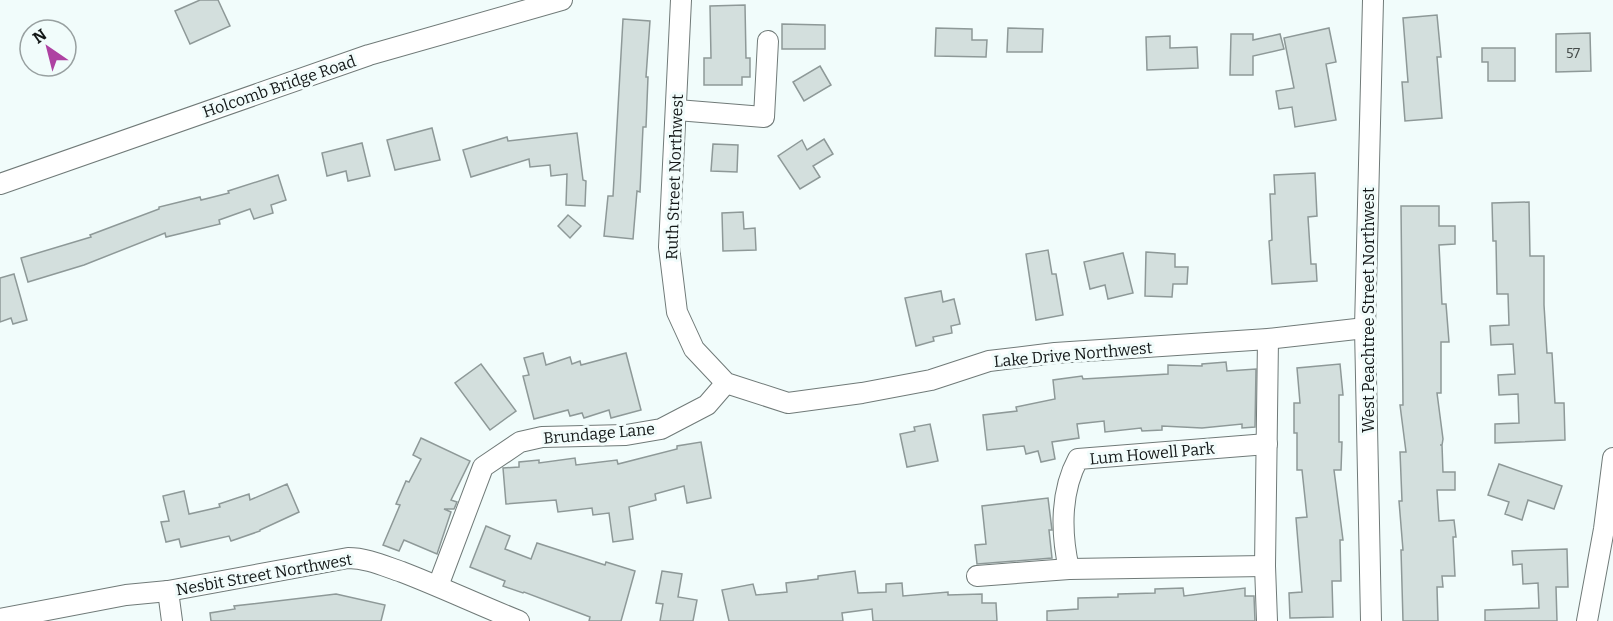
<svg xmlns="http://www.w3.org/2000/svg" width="1613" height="621" font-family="Bitter,serif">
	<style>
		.building { fill: #d3dfdd; stroke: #8e9998; stroke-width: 1.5 }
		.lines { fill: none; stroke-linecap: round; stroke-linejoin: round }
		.minor-casing { stroke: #707a78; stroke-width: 22 }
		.minor { stroke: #fff; stroke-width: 20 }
		.labels { text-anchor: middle; stroke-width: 6; stroke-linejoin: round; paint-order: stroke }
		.number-label { font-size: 14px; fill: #434948 }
		.street-label { font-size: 16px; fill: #131717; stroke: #f1fcfb }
	</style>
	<rect width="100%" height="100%" fill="#f1fcfb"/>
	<!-- building -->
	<g class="building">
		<polygon points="200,0 218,0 230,26 190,44 175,11"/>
		<polygon points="745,5 746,58 750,58 750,77 742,77 742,85 704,85 704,58 711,58 710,6"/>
		<polygon points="1437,15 1441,57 1437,57 1442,118 1405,121 1402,82 1408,82 1403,18"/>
		<polygon points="623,19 650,21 646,77 648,77 646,127 643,127 640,192 637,191 633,239 604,236 608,196 613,196"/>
		<polygon points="782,24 825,25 825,49 782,49"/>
		<polygon points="936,28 972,29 972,40 987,40 986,57 935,56"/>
		<polygon points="1008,28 1043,29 1042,52 1007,52"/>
		<polygon points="1329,28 1336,62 1326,64 1336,120 1295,127 1292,107 1279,109 1276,91 1294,88 1284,38"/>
		<polygon points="1590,33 1591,71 1556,72 1556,34"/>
		<polygon points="1231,34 1253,34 1253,40 1280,34 1284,49 1253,56 1253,75 1230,75"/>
		<polygon points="1170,36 1170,48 1197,47 1198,68 1147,70 1146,37"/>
		<polygon points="1482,48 1515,48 1515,81 1488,81 1488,62 1482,62"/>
		<polygon points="820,66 831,85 804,101 793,82"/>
		<polygon points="432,128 440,160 395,170 387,140"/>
		<polygon points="577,133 583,180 586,181 585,206 566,205 567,174 551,176 550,165 530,167 529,159 471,177 463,150 507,137 508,141"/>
		<polygon points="824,139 833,154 813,166 820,177 800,189 778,156 802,140 807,150"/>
		<polygon points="362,143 370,176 348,181 346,171 327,176 322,153"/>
		<polygon points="713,144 738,145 737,172 711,171"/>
		<polygon points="1315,173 1317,216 1308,217 1311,264 1316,264 1317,281 1272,284 1269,241 1272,240 1270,194 1275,194 1274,175"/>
		<polygon points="278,175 286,200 271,205 273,213 254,219 250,209 219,220 220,224 166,237 165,233 84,265 28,282 21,258 91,237 90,235 159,209 159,207 200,197 201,200 229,193 228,191"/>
		<polygon points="1529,202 1530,256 1544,256 1544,305 1547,353 1552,353 1555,403 1564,403 1565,440 1495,443 1495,424 1519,423 1518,394 1499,395 1498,375 1515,374 1513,344 1491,345 1490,326 1509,325 1508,294 1497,294 1496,241 1493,241 1492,203"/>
		<polygon points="1401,206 1439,206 1439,226 1455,226 1455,244 1439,245 1442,304 1446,304 1449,342 1441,342 1441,393 1437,393 1443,439 1442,445 1440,445 1442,445 1443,472 1455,472 1455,490 1437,490 1439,521 1454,520 1456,537 1453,537 1455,576 1442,576 1443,587 1437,587 1438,621 1403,621 1401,550 1403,550 1399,501 1402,501 1400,452 1406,452 1400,405 1403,405"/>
		<polygon points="743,212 744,229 755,228 756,250 723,251 722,213"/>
		<polygon points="568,215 581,226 570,238 558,226"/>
		<polygon points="1048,250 1052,274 1056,274 1063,315 1036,320 1026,254"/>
		<polygon points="1146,252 1175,254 1175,267 1188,267 1187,284 1173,284 1172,297 1145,296"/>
		<polygon points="1123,253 1133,293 1108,299 1105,285 1090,289 1084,262"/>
		<polygon points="14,274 27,320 13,324 11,318 0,322 0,278"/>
		<polygon points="941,291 943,302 954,299 960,324 951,326 952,333 933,337 934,341 916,346 905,298"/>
		<polygon points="543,353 546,365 570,357 572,364 580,361 581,365 626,353 641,410 611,418 609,410 584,418 582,413 570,416 568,410 534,419 523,376 529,375 524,358"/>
		<polygon points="1226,362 1227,371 1256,369 1255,427 1242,428 1242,424 1202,428 1162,426 1162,430 1142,431 1141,428 1105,432 1104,421 1077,424 1079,438 1052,442 1055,459 1041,462 1038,451 1026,454 1024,446 987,450 983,415 1017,411 1016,407 1055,399 1053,380 1082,376 1083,379 1168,374 1168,365 1202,366 1202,364"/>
		<polygon points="481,364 516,411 490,430 455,383"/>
		<polygon points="1340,364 1343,395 1339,395 1339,442 1342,442 1341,470 1334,470 1343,540 1340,540 1341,581 1332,581 1333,617 1290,618 1289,593 1302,592 1296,518 1307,517 1302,470 1297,470 1297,433 1294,433 1294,403 1300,403 1297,368"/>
		<polygon points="930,424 938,461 907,467 900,434 915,431 914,427"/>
		<polygon points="421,438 470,461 451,500 457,502 454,509 444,509 451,512 437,554 404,540 399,551 383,545 400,505 396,504 406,481 409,482 421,459 413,455"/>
		<polygon points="701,442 711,498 687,503 684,486 655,494 656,500 629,507 633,539 613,542 609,513 593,515 592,508 558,512 556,500 506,504 503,468 519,467 519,462 539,460 539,463 575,458 576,465 617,460 618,464 677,449 677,446"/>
		<polygon points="1499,464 1562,486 1554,509 1528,500 1522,520 1505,514 1509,502 1488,495"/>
		<polygon points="287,484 299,512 260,530 260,531 231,541 229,536 181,547 179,539 166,542 161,522 169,521 163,496 184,491 189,514 220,507 219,504 249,494 250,500"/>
		<polygon points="1048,498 1052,530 1049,530 1052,558 977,564 975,545 986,544 982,506"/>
		<polygon points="486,526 510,536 505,549 531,559 537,543 605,565 606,562 635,571 621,621 589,621 590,617 524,592 523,593 503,586 505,581 470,567"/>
		<polygon points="1567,549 1568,587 1556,587 1557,621 1485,621 1485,610 1539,608 1538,583 1523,584 1522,564 1513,565 1512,551"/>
		<polygon points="662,571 682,574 678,597 697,600 693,621 660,621 663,604 656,603"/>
		<polygon points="855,571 858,593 886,592 886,584 902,583 903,596 948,592 948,595 982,594 982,603 996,603 997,621 873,621 872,609 842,613 843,621 729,621 722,590 753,584 756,595 787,592 786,583 818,579 818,576"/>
		<polygon points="1183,588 1184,596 1245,588 1245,596 1254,596 1255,621 1047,621 1047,611 1078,609 1078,598 1118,597 1118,594 1155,593 1155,589"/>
		<polygon points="336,594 385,605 381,621 211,621 210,613 235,609 234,606"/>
	</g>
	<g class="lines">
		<defs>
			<g id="minor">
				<polyline points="681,0 669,247 677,312 694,349 726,383 788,403 862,393 931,380 989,361 1055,353 1268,339 1365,328"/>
				<polyline points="677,110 764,117 768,41"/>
				<polyline points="0,184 369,55 562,0"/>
				<path d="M1069 569C1061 534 1060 492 1078 459L1267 444"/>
				<polyline points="977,576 1069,569 1265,566"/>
				<polyline points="438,586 483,467 520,442 542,437 626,435 661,429 707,405 726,383"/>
				<polyline points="168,591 172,621"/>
				<path d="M0 619 126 595 168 591 348 558C367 558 384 566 402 572 441 587 479 605 519 621"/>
				<polyline points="1267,621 1265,566 1268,339"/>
				<polyline points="1371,621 1365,328 1373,0"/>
				<polyline points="1587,621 1604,529 1613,458"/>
			</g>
		</defs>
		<!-- minor casing -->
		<use href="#minor" class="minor-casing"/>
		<!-- minor -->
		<use href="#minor" class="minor"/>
	</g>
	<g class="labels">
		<!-- number labels -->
		<g class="number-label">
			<text x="1573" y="58">57</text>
		</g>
		<!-- street labels -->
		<g class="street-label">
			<text transform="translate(279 86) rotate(-19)" y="6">Holcomb Bridge Road</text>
			<text transform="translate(674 177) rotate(-88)" y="6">Ruth Street Northwest</text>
			<text transform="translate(1368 310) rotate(-90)" y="6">West Peachtree Street Northwest</text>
			<text transform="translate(1073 354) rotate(-5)" y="6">Lake Drive Northwest</text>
			<text transform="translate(599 433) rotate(-5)" y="6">Brundage Lane</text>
			<text transform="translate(1152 453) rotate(-5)" y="6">Lum Howell Park</text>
			<text transform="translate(264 574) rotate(-10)" y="6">Nesbit Street Northwest</text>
		</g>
	</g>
	<!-- north arrow -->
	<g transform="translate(48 48) rotate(325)"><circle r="28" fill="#f1fcfb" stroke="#98a0a0" stroke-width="1.5"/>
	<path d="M0-4.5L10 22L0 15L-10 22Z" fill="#ae42a2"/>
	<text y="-9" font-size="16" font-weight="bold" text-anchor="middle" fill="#131717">N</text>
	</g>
</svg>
